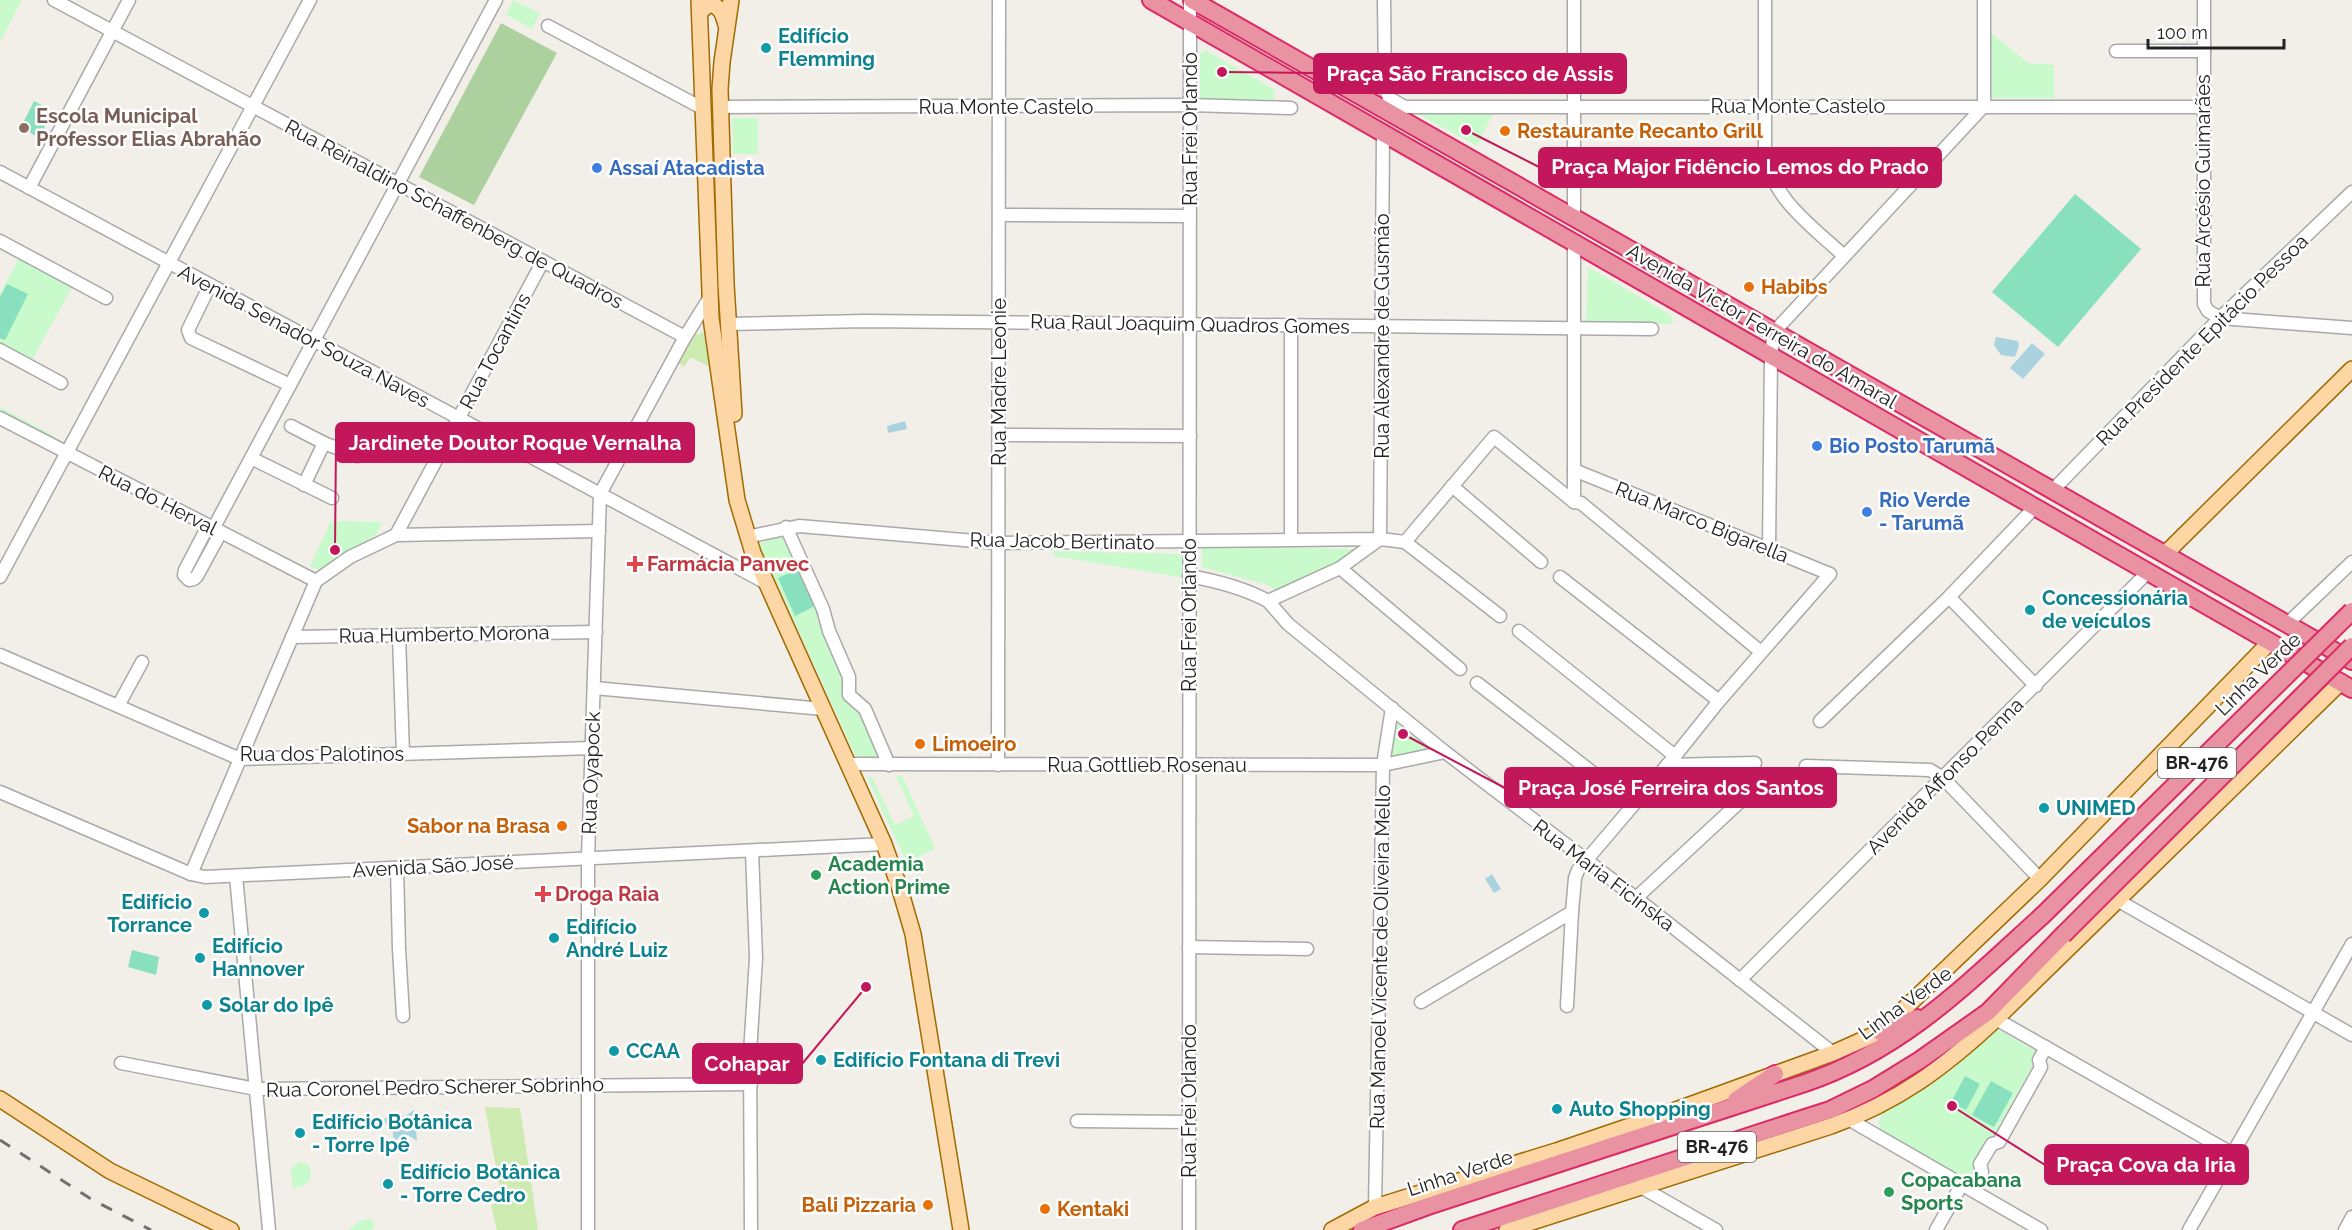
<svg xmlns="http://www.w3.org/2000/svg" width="2352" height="1230" font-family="Raleway,sans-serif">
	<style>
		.grass { fill: #cdebb0 }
		.forest { fill: #add19e }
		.park { fill: #c8facc }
		.pitch { fill: #88e0be }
		.water { fill: #aad3df }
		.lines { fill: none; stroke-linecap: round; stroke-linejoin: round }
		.minor-casing { stroke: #a9a9a9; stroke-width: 15 }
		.major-casing { stroke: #a06b00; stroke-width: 18 }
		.highway-casing { stroke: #dc2a67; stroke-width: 20 }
		.minor { stroke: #fff; stroke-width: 12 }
		.major { stroke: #fcd6a4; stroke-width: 15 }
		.highway { stroke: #e892a2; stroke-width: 16 }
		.rail { stroke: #707070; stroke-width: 3; stroke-dasharray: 12 12; stroke-linecap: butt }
		.highway-bridge-casing { stroke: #dc2a67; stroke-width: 20; stroke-linecap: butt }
		.highway-bridge { stroke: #e892a2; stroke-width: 16 }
		.culture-dot { fill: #0f9aa8; stroke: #fff; stroke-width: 2 }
		.education-dot { fill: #8d6e63; stroke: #fff; stroke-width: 2 }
		.food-dot { fill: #e8710a; stroke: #fff; stroke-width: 2 }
		.shop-dot { fill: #3f7fe0; stroke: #fff; stroke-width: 2 }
		.health-dot { fill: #e0444e; stroke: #fff; stroke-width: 2 }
		.leisure-dot { fill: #2e9e5b; stroke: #fff; stroke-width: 2 }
		.labels { text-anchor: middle; stroke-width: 5; stroke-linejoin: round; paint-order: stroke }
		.shield { fill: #fff; stroke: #646464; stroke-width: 1.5 }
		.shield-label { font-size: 18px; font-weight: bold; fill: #222 }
		.culture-label { font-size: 20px; font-weight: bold; fill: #0d838f; stroke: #fff; text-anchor: start }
		.street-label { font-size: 20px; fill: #222; stroke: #fff }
		.education-label { font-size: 20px; font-weight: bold; fill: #785e54; stroke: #fff; text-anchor: start }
		.food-label { font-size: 20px; font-weight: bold; fill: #c56008; stroke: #fff; text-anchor: start }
		.shop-label { font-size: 20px; font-weight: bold; fill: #366cbe; stroke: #fff; text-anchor: start }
		.health-label { font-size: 20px; font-weight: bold; fill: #be3a42; stroke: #fff; text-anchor: start }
		.leisure-label { font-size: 20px; font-weight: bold; fill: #27864d; stroke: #fff; text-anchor: start }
		.leader { fill: none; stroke: #c2185b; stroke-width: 2 }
		.callout-dot { fill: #c2185b; stroke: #fff; stroke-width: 2 }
		.callout { fill: #c2185b; stroke: #c2185b; stroke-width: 2 }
		.callout-label { font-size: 21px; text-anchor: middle; font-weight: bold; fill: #fff }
	</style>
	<rect width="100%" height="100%" fill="#f2efe9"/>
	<!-- grass -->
	<g class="grass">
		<polygon points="703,331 712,368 692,358 689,359 684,367 677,362 691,336 700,334"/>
		<polygon points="485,1107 520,1108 538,1230 497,1230 491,1205 502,1200"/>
	</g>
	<!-- forest -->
	<polygon class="forest" points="501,23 557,53 474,205 419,177"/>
	<!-- park -->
	<g class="park">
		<polygon points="0,0 22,0 0,42"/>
		<polygon points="513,0 540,13 532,29 506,15"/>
		<polygon points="1991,33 2028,63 2054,65 2054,98 1991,98"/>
		<polygon points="1205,50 1275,90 1273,100 1200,99 1200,54"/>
		<polygon points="1418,114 1493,114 1477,146"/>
		<polygon points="732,118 758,118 758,154 733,154"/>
		<polygon points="19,258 72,287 32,360 0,343 0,294"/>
		<polygon points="1588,267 1672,316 1673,324 1586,322"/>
		<polygon points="0,407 56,437 54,440 0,412"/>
		<polygon points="331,521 382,522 377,534 321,571 310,566"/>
		<polygon points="785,535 817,608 817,619 881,757 856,757 759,544"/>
		<polygon points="1202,546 1354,549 1356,554 1280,592 1265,584 1202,567"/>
		<polygon points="1053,551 1186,554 1186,578 1054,556"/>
		<polygon points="1394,719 1433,749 1391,759"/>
		<polygon points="896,776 902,776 935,849 906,862 867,777 872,777 895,825 914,816"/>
		<polygon points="1999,1030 2039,1053 2038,1067 2031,1069 1996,1131 1998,1138 1969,1183 1881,1131 1878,1123 1882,1114 1923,1090 1952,1070 1993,1031"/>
		<path d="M298 1162 309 1165C314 1179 308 1187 293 1188L291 1169Z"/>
		<polygon points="371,1219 375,1224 372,1230 349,1230 361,1220"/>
	</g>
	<!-- pitch -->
	<g class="pitch">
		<polygon points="34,101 53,111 39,138 21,127"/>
		<polygon points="2075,194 2141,249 2058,347 1992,292"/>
		<polygon points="7,284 28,294 5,340 0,338 0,297"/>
		<polygon points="799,569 815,606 795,616 778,578"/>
		<polygon points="132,950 159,957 156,975 128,967"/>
		<polygon points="1965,1076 1980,1084 1966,1110 1951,1102"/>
		<polygon points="1991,1081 2013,1093 1994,1127 1972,1115"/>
	</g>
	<!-- water -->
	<g class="water">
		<polygon points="1996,337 2018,341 2019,346 2015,357 2001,355 1994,345"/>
		<polygon points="2032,343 2045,354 2023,379 2010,368"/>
		<polygon points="905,421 907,429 888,433 887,426"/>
		<polygon points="1492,874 1501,889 1494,893 1485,879"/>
		<polygon points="414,1110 417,1141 408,1135 397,1140 393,1137 393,1127 386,1125 384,1119 391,1114 405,1116"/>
	</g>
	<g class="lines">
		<defs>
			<g id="minor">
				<polyline points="54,0 685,337"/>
				<polyline points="1384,0 1385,87 1389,98 1405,107 2203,107"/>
				<polyline points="1574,0 1574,217"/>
				<path d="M1765 0V150C1769 197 1812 226 1844 256"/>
				<polyline points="2204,0 2204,304 2208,311 2220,318 2352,328"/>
				<polyline points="548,26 702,108"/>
				<polyline points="2116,51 2204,51"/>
				<polyline points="720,107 1190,105 1291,108"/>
				<polyline points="0,172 768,584"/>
				<polyline points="29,188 129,0"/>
				<polyline points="999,215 1190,216"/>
				<polyline points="0,241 106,298"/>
				<polyline points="210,285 188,330 191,338 290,385"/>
				<polyline points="729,324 865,321 1652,329"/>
				<polyline points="1291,326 1291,539"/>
				<polyline points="0,350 61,383"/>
				<polyline points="0,418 316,581"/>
				<polyline points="291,426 324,443 304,485"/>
				<polyline points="999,435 1190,436"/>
				<polyline points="324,443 357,456"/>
				<polyline points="251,458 332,498"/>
				<polyline points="1452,486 1541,562"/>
				<polyline points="2053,490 2220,318 2352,192"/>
				<polyline points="1574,502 1574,243"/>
				<polyline points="208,526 185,570 184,575 189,580 194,579 197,576 221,532"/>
				<polyline points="786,527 823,609 829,631 849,677 849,695 865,709 889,765"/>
				<polyline points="213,529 496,0"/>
				<polyline points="396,535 543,261"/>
				<polyline points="747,537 799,526 999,543 1380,539 1383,133"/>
				<polyline points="1405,542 1500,616"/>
				<polyline points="1769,551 1771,355 1774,332 1984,106 1984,0"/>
				<polyline points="1340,568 1460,669"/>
				<path d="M1189 576C1217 581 1244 588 1268 601L1340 568 1380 539 1405 542 1494 437 1574 502 1581 503 1761 652"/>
				<polyline points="0,577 310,0"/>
				<polyline points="1560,577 1719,701"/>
				<polyline points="1949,597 2036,686"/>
				<polyline points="1268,601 1288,624 1445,752 1636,898 1833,1053"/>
				<polyline points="2287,624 2352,562"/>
				<polyline points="1519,631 1675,756"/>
				<polyline points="399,636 403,754"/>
				<polyline points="292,637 596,632"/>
				<polyline points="0,655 240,759 592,748"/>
				<polyline points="1477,683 1633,804"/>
				<polyline points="594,688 823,709"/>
				<polyline points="118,706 142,662"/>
				<polyline points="1820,721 1949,597 2035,507"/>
				<polyline points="848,764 1383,765 1445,752"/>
				<polyline points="998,765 999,0"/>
				<polyline points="1667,765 1755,763"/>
				<polyline points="1806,766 1930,770 1943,778 2040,879"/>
				<polyline points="0,792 191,874 205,877 884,844"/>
				<polyline points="397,868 399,949 403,1016"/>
				<polyline points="191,874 316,581 350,557 396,535 599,531"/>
				<polyline points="236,876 269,1230"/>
				<polyline points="1636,898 1758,785"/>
				<polyline points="2119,901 2352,1035"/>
				<polyline points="1189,947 1307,949"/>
				<polyline points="1740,980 2148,572"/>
				<polyline points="1421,1002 1572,912"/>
				<polyline points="1567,1006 1572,912 1575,878 1578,870 1675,756 1719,701 1830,574 1574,470"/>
				<polyline points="1996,1019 2233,1154"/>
				<polyline points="121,1063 256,1089 751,1084"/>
				<polyline points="1850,1120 2041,1230"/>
				<polyline points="1077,1121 1189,1122"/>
				<polyline points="1641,1187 1716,1230"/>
				<polyline points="1972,1190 1982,1172 1980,1164 1992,1144 1999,1142 2041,1067 2039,1060 2046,1047"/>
				<polyline points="1375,1207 1383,765 1392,708"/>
				<polyline points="588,1230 588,858 600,494 685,337 710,297"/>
				<polyline points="751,1230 750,1053 756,958 752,851"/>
				<polyline points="1189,1230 1190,0"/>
				<polyline points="1936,1230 1962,1184"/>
				<polyline points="2189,1230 2352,944"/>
				<polyline points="2345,1230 2352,1217"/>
			</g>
			<g id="major">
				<polyline points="699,0 711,318 737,500 753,553 884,844 899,886 913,934 961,1230"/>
				<polyline points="731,0 722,62 720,89 726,284 734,414"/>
				<path d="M700 12 709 4C721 6 723 14 726 25"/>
				<polyline points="2165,554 2352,369"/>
				<polyline points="0,1099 110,1171 231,1230"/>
				<polyline points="1332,1230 1375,1207 1556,1151 1659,1116 1833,1053 1880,1032 2040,879 2270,642"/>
				<path d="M1507 1230 1831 1126C1898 1102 1945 1067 1996 1019L2341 682"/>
			</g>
			<g id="highway">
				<polyline points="1151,0 2352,689"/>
				<polyline points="1192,0 2352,661"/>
				<polyline points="1880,1032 1917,1018"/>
				<polyline points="1736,1100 1775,1074"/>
				<path d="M1362 1230 1428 1206 1805 1083C1903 1050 1968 983 2043 915"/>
				<polyline points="1462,1230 1805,1118 1830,1110 1873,1089 1920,1060 1988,1012 2063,935"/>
			</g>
		</defs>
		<!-- minor casing -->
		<use href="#minor" class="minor-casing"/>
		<!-- major casing -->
		<use href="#major" class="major-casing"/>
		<!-- highway casing -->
		<use href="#highway" class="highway-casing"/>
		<!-- minor -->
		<use href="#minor" class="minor"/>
		<!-- major -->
		<use href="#major" class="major"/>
		<!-- highway -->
		<use href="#highway" class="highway"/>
		<!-- rail -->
		<polyline class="rail" points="0,1140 91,1199 151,1230"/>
		<defs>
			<g id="highway-bridge">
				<polyline points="2043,915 2352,611"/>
				<polyline points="2063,935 2352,646"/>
			</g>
		</defs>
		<!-- highway-bridge casing -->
		<use href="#highway-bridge" class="highway-bridge-casing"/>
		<!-- highway-bridge -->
		<use href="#highway-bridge" class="highway-bridge"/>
	</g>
	<!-- markers -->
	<g class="culture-dot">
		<circle cx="766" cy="48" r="6"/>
		<circle cx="2030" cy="610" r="6"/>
		<circle cx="2044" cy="808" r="6"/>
		<circle cx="204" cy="913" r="6"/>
		<circle cx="554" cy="938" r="6"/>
		<circle cx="200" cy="958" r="6"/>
		<circle cx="207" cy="1005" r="6"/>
		<circle cx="614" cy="1051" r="6"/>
		<circle cx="821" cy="1060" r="6"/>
		<circle cx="1557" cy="1109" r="6"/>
		<circle cx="300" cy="1133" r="6"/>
		<circle cx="388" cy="1184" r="6"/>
	</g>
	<circle class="education-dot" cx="24" cy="128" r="6"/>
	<g class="food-dot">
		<circle cx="1505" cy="131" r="6"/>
		<circle cx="1749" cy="287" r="6"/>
		<circle cx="920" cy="744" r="6"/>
		<circle cx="562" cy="826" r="6"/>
		<circle cx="928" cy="1205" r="6"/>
		<circle cx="1045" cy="1209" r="6"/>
	</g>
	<g class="shop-dot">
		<circle cx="597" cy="168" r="6"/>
		<circle cx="1817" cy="446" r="6"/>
		<circle cx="1867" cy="512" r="6"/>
	</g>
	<g class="health-dot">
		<path d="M632 555h6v6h6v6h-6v6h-6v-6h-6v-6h6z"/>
		<path d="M540 885h6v6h6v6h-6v6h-6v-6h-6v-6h6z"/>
	</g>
	<g class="leisure-dot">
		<circle cx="816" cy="875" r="6"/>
		<circle cx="1889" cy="1192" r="6"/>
	</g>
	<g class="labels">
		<!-- shield labels -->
		<g class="shield">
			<rect x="2158" y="748" width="78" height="30" rx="4.5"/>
			<rect x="1678" y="1132" width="78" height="30" rx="4.5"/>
		</g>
		<g class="shield-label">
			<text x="2197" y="769">BR-476</text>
			<text x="1717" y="1153">BR-476</text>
		</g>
		<!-- culture labels -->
		<g class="culture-label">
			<text x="778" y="43">Edifício<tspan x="778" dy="23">Flemming</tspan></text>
			<text x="2042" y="605">Concessionária<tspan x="2042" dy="23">de veículos</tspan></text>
			<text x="2056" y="815">UNIMED</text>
			<text x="192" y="909" text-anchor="end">Edifício<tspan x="192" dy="23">Torrance</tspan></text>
			<text x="566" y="934">Edifício<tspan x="566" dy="23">André Luiz</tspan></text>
			<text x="212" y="953">Edifício<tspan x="212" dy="23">Hannover</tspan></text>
			<text x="219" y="1012">Solar do Ipê</text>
			<text x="626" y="1058">CCAA</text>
			<text x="833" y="1067">Edifício Fontana di Trevi</text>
			<text x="1569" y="1116">Auto Shopping</text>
			<text x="312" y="1129">Edifício Botânica<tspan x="312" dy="23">- Torre Ipê</tspan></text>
			<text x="400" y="1179">Edifício Botânica<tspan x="400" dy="23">- Torre Cedro</tspan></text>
		</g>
		<!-- street labels -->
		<g class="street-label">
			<text x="1798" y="113">Rua Monte Castelo</text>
			<text x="1006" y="114">Rua Monte Castelo</text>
			<text transform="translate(1190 129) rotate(-90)" y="7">Rua Frei Orlando</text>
			<text transform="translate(2203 181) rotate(-90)" y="7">Rua Arcésio Guimarães</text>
			<text transform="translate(454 214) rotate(28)" y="7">Rua Reinaldino Schaffenberg de Quadros</text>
			<text transform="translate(1190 324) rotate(1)" y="7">Rua Raul Joaquim Quadros Gomes</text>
			<text transform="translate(1762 326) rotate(30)" y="7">Avenida Victor Ferreira do Amaral</text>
			<text transform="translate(304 336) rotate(28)" y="7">Avenida Senador Souza Naves</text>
			<text transform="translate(1382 336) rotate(-90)" y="7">Rua Alexandre de Gusmão</text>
			<text transform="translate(2202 340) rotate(-45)" y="7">Rua Presidente Epitácio Pessoa</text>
			<text transform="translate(495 351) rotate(-62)" y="7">Rua Tocantins</text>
			<text transform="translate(999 382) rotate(-90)" y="7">Rua Madre Leonie</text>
			<text transform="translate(158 500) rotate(27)" y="7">Rua do Herval</text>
			<text transform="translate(1702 522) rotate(22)" y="7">Rua Marco Bigarella</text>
			<text transform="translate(1062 541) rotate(1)" y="7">Rua Jacob Bertinato</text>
			<text transform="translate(1189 615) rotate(-90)" y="7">Rua Frei Orlando</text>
			<text transform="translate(444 634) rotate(-1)" y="7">Rua Humberto Morona</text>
			<text transform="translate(2258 674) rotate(-44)" y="7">Linha Verde</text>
			<text x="322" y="761">Rua dos Palotinos</text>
			<text x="1147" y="772">Rua Gottlieb Rosenau</text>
			<text transform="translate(591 773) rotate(-88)" y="7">Rua Oyapock</text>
			<text transform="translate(1945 776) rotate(-45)" y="7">Avenida Affonso Penna</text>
			<text transform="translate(433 866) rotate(-3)" y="7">Avenida São José</text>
			<text transform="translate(1604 875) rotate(37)" y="7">Rua Maria Ficinska</text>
			<text transform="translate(1380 957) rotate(-89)" y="7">Rua Manoel Vicente de Oliveira Mello</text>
			<text transform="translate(1905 1003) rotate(-36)" y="7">Linha Verde</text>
			<text transform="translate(435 1087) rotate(-1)" y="7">Rua Coronel Pedro Scherer Sobrinho</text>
			<text transform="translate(1189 1101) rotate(-90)" y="7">Rua Frei Orlando</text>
			<text transform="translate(1460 1173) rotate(-18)" y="7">Linha Verde</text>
		</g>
		<!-- education labels -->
		<g class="education-label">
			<text x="36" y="123">Escola Municipal<tspan x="36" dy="23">Professor Elias Abrahão</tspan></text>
		</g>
		<!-- food labels -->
		<g class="food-label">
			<text x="1517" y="138">Restaurante Recanto Grill</text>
			<text x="1761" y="294">Habibs</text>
			<text x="932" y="751">Limoeiro</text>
			<text x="550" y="833" text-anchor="end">Sabor na Brasa</text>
			<text x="916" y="1212" text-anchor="end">Bali Pizzaria</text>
			<text x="1057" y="1216">Kentaki</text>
		</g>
		<!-- shop labels -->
		<g class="shop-label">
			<text x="609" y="175">Assaí Atacadista</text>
			<text x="1829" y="453">Bio Posto Tarumã</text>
			<text x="1879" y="507">Rio Verde<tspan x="1879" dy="23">- Tarumã</tspan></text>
		</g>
		<!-- health labels -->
		<g class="health-label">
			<text x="647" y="571">Farmácia Panvec</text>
			<text x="555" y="901">Droga Raia</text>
		</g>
		<!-- leisure labels -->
		<g class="leisure-label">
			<text x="828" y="871">Academia<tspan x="828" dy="23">Action Prime</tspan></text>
			<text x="1901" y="1187">Copacabana<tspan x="1901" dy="23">Sports</tspan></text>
		</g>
	</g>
	<!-- callouts -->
	<path class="leader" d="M1222 72L1314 73M1466 130L1539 167M335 550L336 442M1403 734L1505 788M866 987L802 1064M1952 1106L2045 1165"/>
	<g class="callout-dot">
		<circle cx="1222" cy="72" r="6"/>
		<circle cx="1466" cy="130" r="6"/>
		<circle cx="335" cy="550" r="6"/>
		<circle cx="1403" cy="734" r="6"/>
		<circle cx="866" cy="987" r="6"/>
		<circle cx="1952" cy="1106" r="6"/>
	</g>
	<g class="callout">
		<rect x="1314" y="54" width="312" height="39" rx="6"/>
		<rect x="1539" y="148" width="402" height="39" rx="6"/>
		<rect x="336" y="423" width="358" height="39" rx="6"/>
		<rect x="1505" y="768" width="331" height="39" rx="6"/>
		<rect x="693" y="1044" width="109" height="39" rx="6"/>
		<rect x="2045" y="1145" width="203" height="39" rx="6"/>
	</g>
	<g class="callout-label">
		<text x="1470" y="81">Praça São Francisco de Assis</text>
		<text x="1740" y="174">Praça Major Fidêncio Lemos do Prado</text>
		<text x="515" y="450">Jardinete Doutor Roque Vernalha</text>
		<text x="1671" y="795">Praça José Ferreira dos Santos</text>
		<text x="747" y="1071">Cohapar</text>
		<text x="2146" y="1172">Praça Cova da Iria</text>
	</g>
	<!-- scale -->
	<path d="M2148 39v9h136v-9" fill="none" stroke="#222222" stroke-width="3"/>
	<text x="2157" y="39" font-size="18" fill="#222222" stroke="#ffffff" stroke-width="4.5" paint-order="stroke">100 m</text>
</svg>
